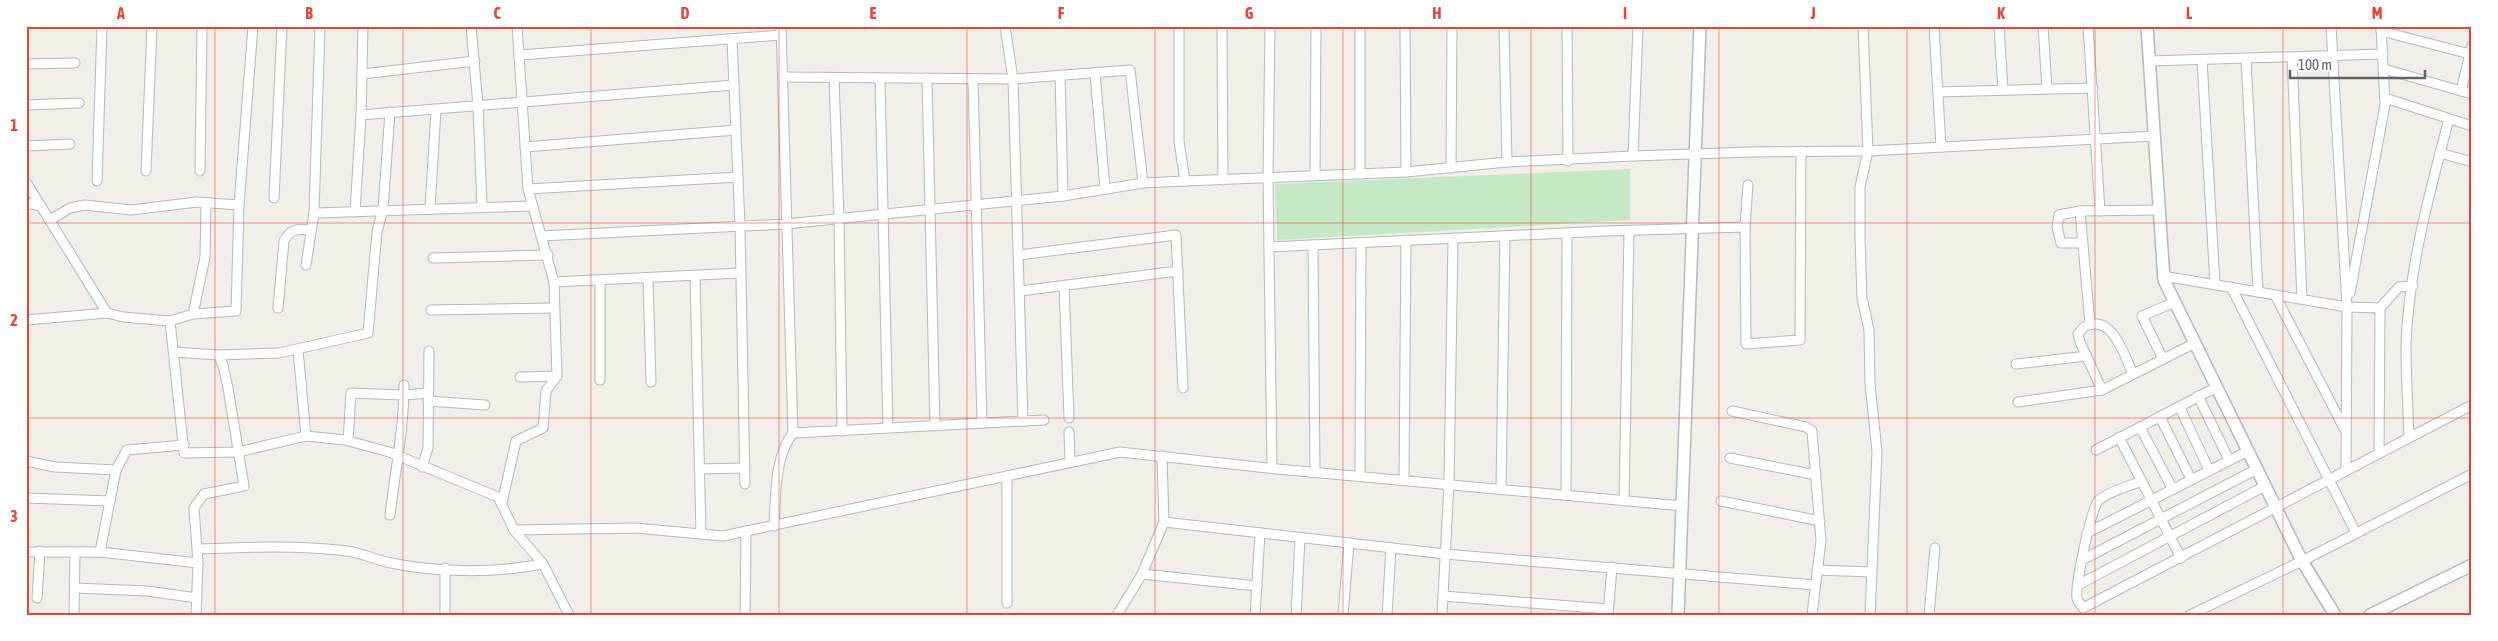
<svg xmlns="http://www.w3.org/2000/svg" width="2498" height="641" font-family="'Asap Condensed',sans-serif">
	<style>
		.green { fill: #c5e8c5 }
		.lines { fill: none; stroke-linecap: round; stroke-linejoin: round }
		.minor-casing { stroke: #b5b8bc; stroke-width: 11 }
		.tertiary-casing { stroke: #b5b8bc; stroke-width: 14 }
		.minor { stroke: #fff; stroke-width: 9 }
		.tertiary { stroke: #fff; stroke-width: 11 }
		.grid { fill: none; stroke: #ea4335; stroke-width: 1; stroke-opacity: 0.55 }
		.neatline { fill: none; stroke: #ea4335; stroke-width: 2 }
		.grid-label { font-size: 16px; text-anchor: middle; font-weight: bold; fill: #ea4335 }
	</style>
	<rect width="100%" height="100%" fill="#f1efe8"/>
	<!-- green -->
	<polygon class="green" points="1630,169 1630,220 1277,240 1275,184"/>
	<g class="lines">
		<defs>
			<g id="minor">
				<polyline points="363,26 361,115 734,85"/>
				<polyline points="471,26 478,106 482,207"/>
				<polyline points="1005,26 1013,79 1023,421"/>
				<polyline points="1179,26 1179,141 1185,181"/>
				<polyline points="1222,26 1223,180"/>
				<polyline points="1270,26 1268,177 1272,468"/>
				<polyline points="1405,26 1406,172"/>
				<polyline points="1504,26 1507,162"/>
				<polyline points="1567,26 1568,161"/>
				<polyline points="1863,26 1868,151 1860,187 1860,239 1862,298 1869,330 1870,383 1877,452 1870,615"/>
				<polyline points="1934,26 1941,147"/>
				<polyline points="1999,26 2003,90"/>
				<polyline points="2043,26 2047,89"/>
				<polyline points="2088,26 2100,211"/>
				<polyline points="2331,26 2347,307 2346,470"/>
				<polyline points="2381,31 2470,54"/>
				<polyline points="732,39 740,226 745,484"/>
				<polyline points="520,55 781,35"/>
				<polyline points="2292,57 2302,299"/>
				<polyline points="2246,59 2258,292"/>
				<polyline points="2202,60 2215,284"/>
				<polyline points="2149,61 2383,54"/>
				<polyline points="26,64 75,63"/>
				<polyline points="2384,69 2472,94"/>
				<polyline points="1095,73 1105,189"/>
				<polyline points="362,74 475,61"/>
				<polyline points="1060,75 1063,196"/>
				<polyline points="783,77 1013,79 1130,70 1143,183"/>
				<polyline points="834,78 839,218 842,431"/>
				<polyline points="880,78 888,428"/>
				<polyline points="927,78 935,426"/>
				<polyline points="973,79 982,423"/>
				<polyline points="2461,91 2472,45"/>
				<polyline points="1938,92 2093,88"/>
				<polyline points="2385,98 2472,126"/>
				<polyline points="26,105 79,103"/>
				<polyline points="26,146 70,144"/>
				<polyline points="525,147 736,130"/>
				<polyline points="2440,153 2472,162"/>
				<polyline points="1633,156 1638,26"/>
				<polyline points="1451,168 1452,26"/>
				<polyline points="146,171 152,26"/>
				<polyline points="200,171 202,26"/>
				<polyline points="1360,174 1360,26"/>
				<polyline points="1315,175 1316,26"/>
				<polyline points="97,181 102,26"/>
				<polyline points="26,182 107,313"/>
				<polyline points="1748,185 1745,227 1746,344 1800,340 1801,151"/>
				<polyline points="528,189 738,177"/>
				<polyline points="274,198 282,26"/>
				<polyline points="26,203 41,206"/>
				<polyline points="430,208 436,110"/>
				<polyline points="2080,211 2090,324"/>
				<polyline points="355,212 361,115"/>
				<polyline points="314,213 532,206"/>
				<polyline points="50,220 70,208 85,205 131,210 197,202 239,205"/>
				<polyline points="541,236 786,224 1063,196 1143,183 1185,181 1406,172 1507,162 1633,156 1750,152 1868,151 2154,136"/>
				<polyline points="2083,243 2061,243 2057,227 2059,215 2080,211 2159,210"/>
				<polyline points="1313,245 1315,472"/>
				<polyline points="1269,247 1606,231 1745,227"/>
				<polyline points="1019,255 1176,235 1183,388"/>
				<polyline points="433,258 548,255"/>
				<polyline points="306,265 314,213 320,26"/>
				<polyline points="695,276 701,534"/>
				<polyline points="2163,276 2347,307 2380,308 2399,287 2413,286"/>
				<polyline points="648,279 651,382"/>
				<polyline points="554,282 740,273"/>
				<polyline points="1064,286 1069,418"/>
				<polyline points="2231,287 2356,533"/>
				<polyline points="1020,291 1178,271"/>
				<polyline points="2350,293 2385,105 2381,26"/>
				<polyline points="2275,295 2345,430"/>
				<path d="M278 308 284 241C291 228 298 229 311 230"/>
				<polyline points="431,310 554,308"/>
				<polyline points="193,314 205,257 206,203"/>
				<polyline points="26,320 107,313 123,317 170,321 193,314 236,311 239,205 253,26"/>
				<polyline points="170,321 184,453 238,452 306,436 345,440 389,452 498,497 514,530 543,564 569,615"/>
				<polyline points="298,350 306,436"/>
				<polyline points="174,352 218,355 279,353 368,333 377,232 383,209 390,112"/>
				<polyline points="2163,359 2142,316 2175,302"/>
				<polyline points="2016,364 2087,356"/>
				<polyline points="520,377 557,376"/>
				<polyline points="600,380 600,280"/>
				<path d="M2102 390 2080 342 2078 334 2084 327C2112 312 2124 355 2133 374"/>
				<polyline points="2198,396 2229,460"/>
				<polyline points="428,401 485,405"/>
				<polyline points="2018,402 2102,390 2195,343"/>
				<polyline points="2180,408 2209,470"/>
				<polyline points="1732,411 1806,427 1812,431 1821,541 1812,615"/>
				<polyline points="2160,417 2191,479"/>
				<polyline points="2140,427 2172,488"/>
				<polyline points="1069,432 1070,462"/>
				<polyline points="793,433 1044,420"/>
				<polyline points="2119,437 2181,558"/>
				<path d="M2409 438C2408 407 2406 377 2406 346 2408 272 2430 190 2449 119"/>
				<polyline points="348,441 351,393 404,395 428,393"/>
				<polyline points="2096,450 2217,387"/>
				<polyline points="2379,453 2380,308"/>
				<polyline points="1730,458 1816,475"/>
				<polyline points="26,461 55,467 116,470"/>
				<polyline points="422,467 428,448 429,351"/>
				<polyline points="699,469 745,468"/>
				<polyline points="1007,476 1007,603"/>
				<polyline points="1360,476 1361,243"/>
				<polyline points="1404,480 1406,240"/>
				<path d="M2142 481C2129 486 2110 491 2099 500 2091 508 2075 586 2077 598 2078 602 2081 605 2083 608L2472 405"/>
				<polyline points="1501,489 1505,236"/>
				<polyline points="1566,495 1567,233"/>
				<polyline points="26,498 110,501"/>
				<polyline points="1624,501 1629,231"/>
				<polyline points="1721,501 1820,521"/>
				<polyline points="502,503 516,441 543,428 546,391 557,376 554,282 528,189 517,26"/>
				<path d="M390 515C395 472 404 428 404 385"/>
				<polyline points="1164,522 1445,554 1815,585"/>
				<path d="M774 526C776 496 774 457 793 433L781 26"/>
				<polyline points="514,530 635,528 723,536 1120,452 1277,469 1683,506"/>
				<polyline points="2087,533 2248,451"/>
				<path d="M198 549C248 547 298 545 347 551 362 553 376 560 391 563 440 573 495 573 543 564"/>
				<polyline points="26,552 100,552 198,563"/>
				<polyline points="100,552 116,470 127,450 184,445"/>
				<polyline points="2082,560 2257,469"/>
				<polyline points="1817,570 1872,572"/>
				<polyline points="1142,574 1257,586"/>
				<polyline points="2078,585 2265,486"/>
				<polyline points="75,588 147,591 197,598"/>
				<polyline points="1443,596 1608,609"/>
				<polyline points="37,598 40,551"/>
				<polyline points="74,615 75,552"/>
				<polyline points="196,615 198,563 194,508 204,494 244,486 228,388 223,365 218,355"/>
				<polyline points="445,615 445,568"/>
				<polyline points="745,615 746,531"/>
				<polyline points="1117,615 1142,574 1164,522 1162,456"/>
				<polyline points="1255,615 1260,533"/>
				<polyline points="1296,615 1300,538"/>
				<polyline points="1343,615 1349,543"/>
				<polyline points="1387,615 1391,548"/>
				<polyline points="1442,615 1449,484 1453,238"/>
				<polyline points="1608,615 1612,567"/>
				<polyline points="1929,615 1935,548"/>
				<polyline points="2190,615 2302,561 2472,474"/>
			</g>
			<g id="tertiary">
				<polyline points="2147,26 2164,280 2302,561 2335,615"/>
				<polyline points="1678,615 1700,26"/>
				<polyline points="2370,615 2472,565"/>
			</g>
		</defs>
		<!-- minor casing -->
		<use href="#minor" class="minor-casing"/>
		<!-- tertiary casing -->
		<use href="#tertiary" class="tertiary-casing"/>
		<!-- minor -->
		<use href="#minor" class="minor"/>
		<!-- tertiary -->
		<use href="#tertiary" class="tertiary"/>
	</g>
	<!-- grid -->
	<path class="grid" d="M215 26V615M403 26V615M591 26V615M779 26V615M967 26V615M1155 26V615M1343 26V615M1531 26V615M1719 26V615M1907 26V615M2095 26V615M2283 26V615M26 223H2472M26 418H2472"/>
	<!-- border -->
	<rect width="2498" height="641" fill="none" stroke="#ffffff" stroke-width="55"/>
	<!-- scale -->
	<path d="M2290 70v8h135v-8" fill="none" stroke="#5f6368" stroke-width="2.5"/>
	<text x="2298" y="70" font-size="15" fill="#5f6368" stroke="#ffffff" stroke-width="4" paint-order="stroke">100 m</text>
	<rect x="28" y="28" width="2442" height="586" class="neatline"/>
	<g class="grid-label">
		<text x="121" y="19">A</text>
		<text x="309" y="19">B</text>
		<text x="497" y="19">C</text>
		<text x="685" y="19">D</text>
		<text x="873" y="19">E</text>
		<text x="1061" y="19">F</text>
		<text x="1249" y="19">G</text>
		<text x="1437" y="19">H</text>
		<text x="1625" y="19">I</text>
		<text x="1813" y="19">J</text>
		<text x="2001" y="19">K</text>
		<text x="2189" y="19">L</text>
		<text x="2377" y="19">M</text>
		<text x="14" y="131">1</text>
		<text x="14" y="326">2</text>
		<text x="14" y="522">3</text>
	</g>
</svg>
